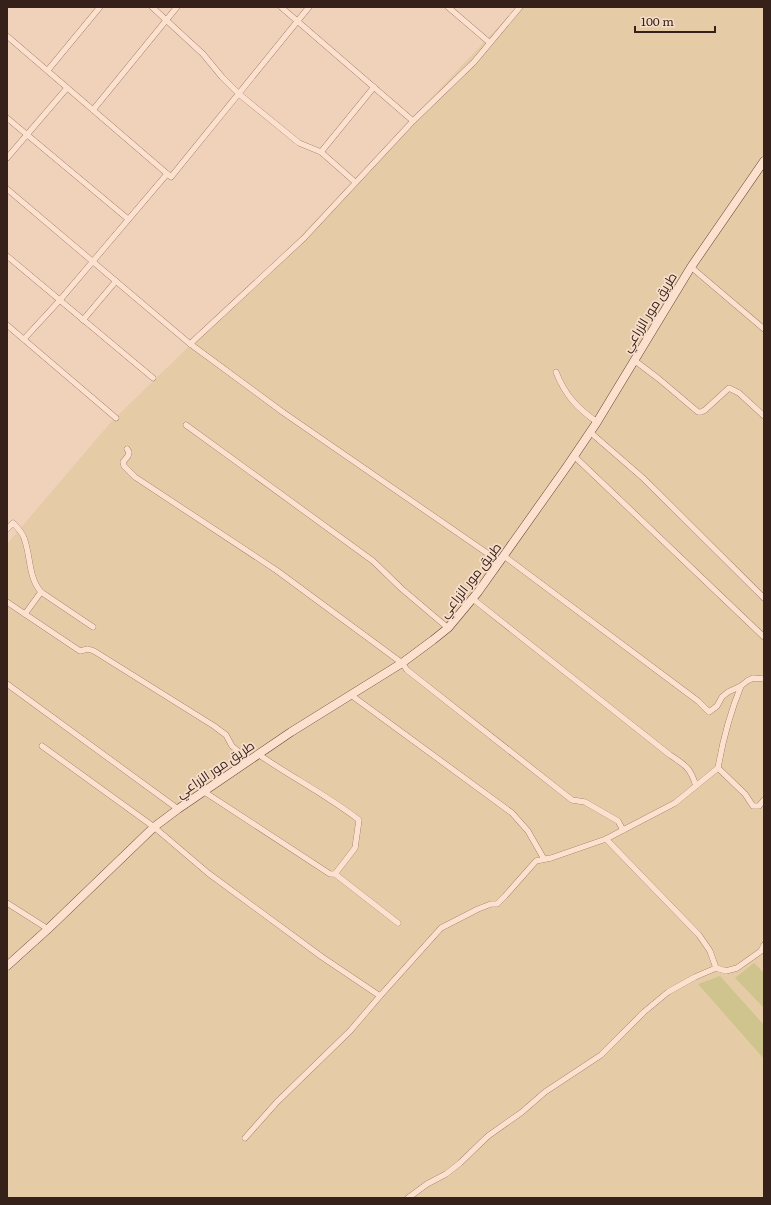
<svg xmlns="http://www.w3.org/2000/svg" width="771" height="1205" font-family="Literata,Cairo,serif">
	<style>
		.farmland { fill: #e6cba7 }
		.green { fill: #cfc48e }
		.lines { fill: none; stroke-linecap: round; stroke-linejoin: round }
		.street-casing { stroke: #886154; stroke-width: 6 }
		.secondary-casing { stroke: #6a4337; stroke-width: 9 }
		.street { stroke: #fbe1ce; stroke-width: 5.5 }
		.secondary { stroke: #fbe1ce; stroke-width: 8 }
		.labels { text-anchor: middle; stroke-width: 3.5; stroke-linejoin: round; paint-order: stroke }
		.street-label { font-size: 13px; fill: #36201a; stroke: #f7deca }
	</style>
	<rect width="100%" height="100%" fill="#f0d2ba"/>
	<!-- farmland -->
	<polygon class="farmland" points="517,7 764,7 764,1198 7,1198 7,544 111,422 283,255"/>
	<!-- green -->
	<g class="green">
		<polygon points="754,963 764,973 764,1008 735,978"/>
		<polygon points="720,976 764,1025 764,1059 698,984"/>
	</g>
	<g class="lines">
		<defs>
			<g id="street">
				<polyline points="152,7 203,54 222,77 239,94 299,143 321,152 355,182"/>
				<polyline points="281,7 413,121"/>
				<polyline points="448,7 490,43"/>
				<polyline points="7,36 171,177 309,7"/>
				<polyline points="48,70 100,7"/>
				<polyline points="93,110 177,7"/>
				<polyline points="7,118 128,219"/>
				<polyline points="321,152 374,87"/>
				<polyline points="7,158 67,88"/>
				<polyline points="7,189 189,343 284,413 500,562"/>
				<polyline points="7,256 153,378"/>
				<polyline points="691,267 764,329"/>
				<polyline points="83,320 116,281"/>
				<polyline points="7,325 116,418"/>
				<polyline points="24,339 60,300 167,174"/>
				<polyline points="190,344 304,238 413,121 474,62 520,7"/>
				<polyline points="634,360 659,379 698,412 701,412 705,410 729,388 739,393 764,416"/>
				<path d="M556 372C565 395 577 408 597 422"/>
				<polyline points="186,425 373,561 402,589 448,628"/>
				<polyline points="590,432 643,478 764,598"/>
				<polyline points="127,449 129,452 128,456 123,462 124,466 135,477 276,570 402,663 407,670 572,800 585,802 618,821 623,830"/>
				<polyline points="574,456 764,637"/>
				<path d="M7 529 13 523C17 527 22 532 24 538 31 556 28 577 41 592L93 627"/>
				<polyline points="504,556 698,701 709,712 717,706 722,697 728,692 741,686 747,681 753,678 764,679"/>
				<path d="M473 599 670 755C686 766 690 767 696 786"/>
				<polyline points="7,602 80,651 88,649 94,651 214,726 226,735 232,746 249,760"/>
				<polyline points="25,614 41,592"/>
				<polyline points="7,684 178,809"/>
				<polyline points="351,695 512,813 528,831 544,859"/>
				<polyline points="42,746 154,827 208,873 322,957 380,996"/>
				<path d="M258 754C291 777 327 795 359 820L355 848 335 874"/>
				<polyline points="718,768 745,794 753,806 759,806 764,800"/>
				<polyline points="203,791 330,874 335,874 398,923"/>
				<polyline points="606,839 699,935 710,951 716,968"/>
				<polyline points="7,903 48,929"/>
				<path d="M245 1138 277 1102 350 1031 380 996 441 928 478 909 491 904H497L505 896 536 861 551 858 606 839 675 803 718 768C723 739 730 713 741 686"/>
				<polyline points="408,1198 427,1184 446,1174 460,1163 488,1136 522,1112 545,1092 601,1055 644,1012 668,992 695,977 716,968 726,971 737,968 761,951 764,945"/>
			</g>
			<polyline id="secondary" points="7,966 48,929 154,827 178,809 291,732 402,663 433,640 448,628 478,592 568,465 597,422 691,267 764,161"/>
		</defs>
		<!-- street casing -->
		<use href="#street" class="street-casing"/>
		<!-- secondary casing -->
		<use href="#secondary" class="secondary-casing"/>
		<!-- street -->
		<use href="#street" class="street"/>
		<!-- secondary -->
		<use href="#secondary" class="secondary"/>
	</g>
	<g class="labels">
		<!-- street labels -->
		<g class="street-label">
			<text transform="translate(649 312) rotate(-58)" y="5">طريق مور الزراعي</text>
			<text transform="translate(470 580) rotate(-52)" y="5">طريق مور الزراعي</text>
			<text transform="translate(215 769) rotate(-34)" y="5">طريق مور الزراعي</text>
		</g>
	</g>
	<!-- border -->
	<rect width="771" height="1205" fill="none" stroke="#36201a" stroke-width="16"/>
	<!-- scale -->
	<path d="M635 26v6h80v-6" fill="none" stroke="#36201a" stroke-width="2"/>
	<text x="641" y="26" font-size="12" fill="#36201a" stroke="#f7deca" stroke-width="3" paint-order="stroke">100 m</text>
</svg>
